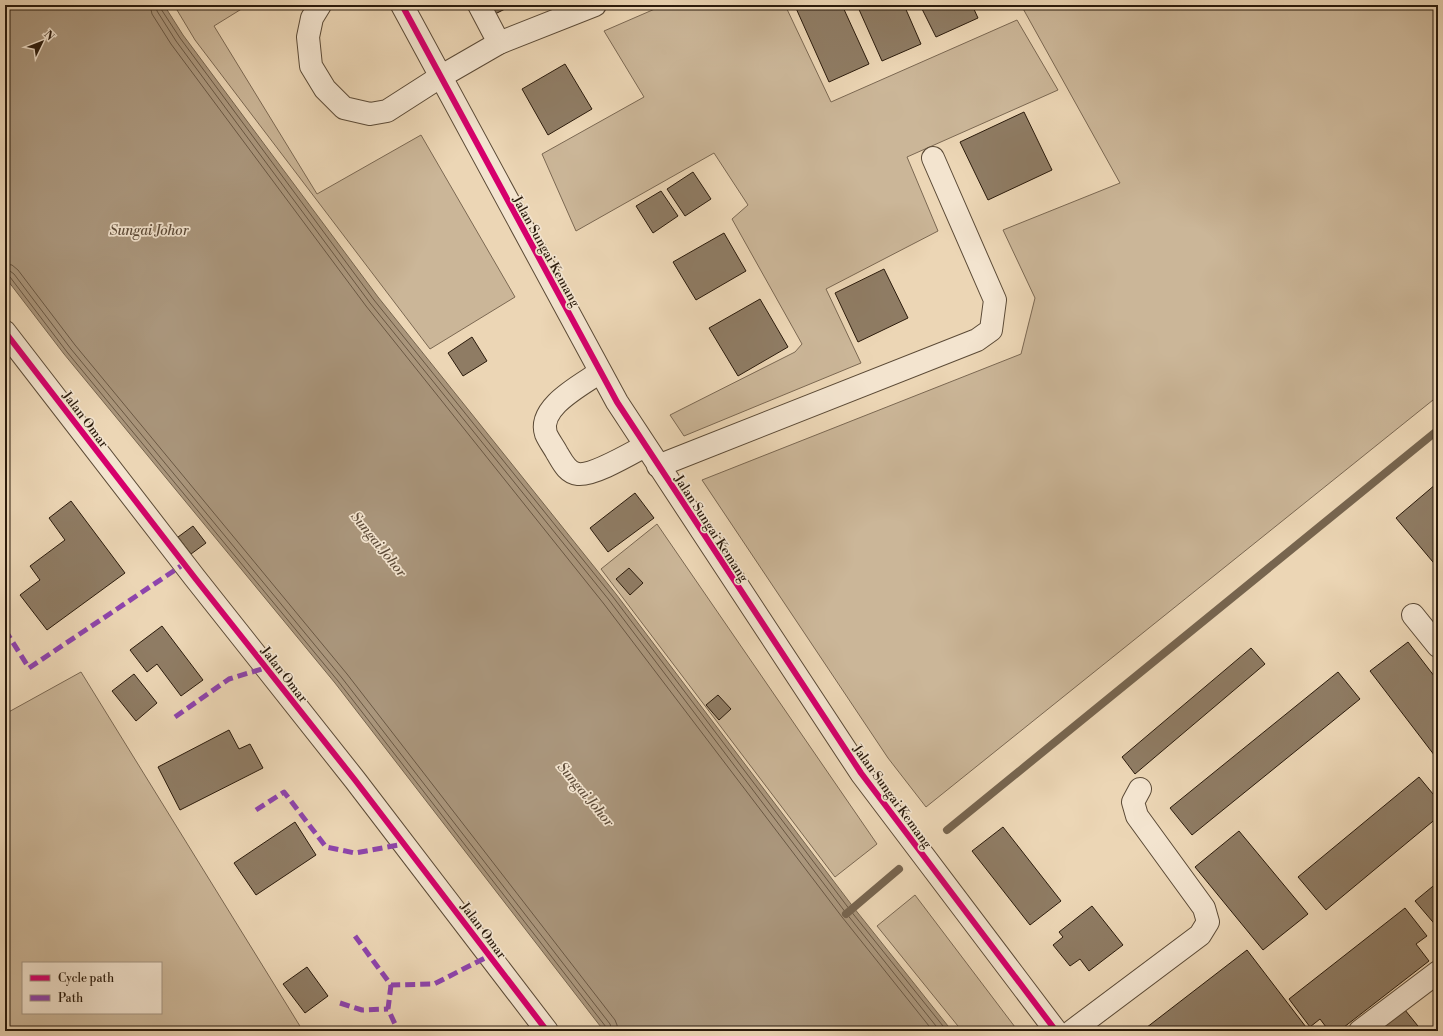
<svg xmlns="http://www.w3.org/2000/svg" width="1443" height="1036" font-family="'Libre Bodoni',serif">
	<style>
		.green { fill: #cbb698; stroke: #7b6852; fill-rule: evenodd }
		.water { fill: #aa967c; stroke: #77654f }
		.lines { fill: none; stroke-linecap: round; stroke-linejoin: round }
		.shore { stroke: #6a5844; stroke-width: 1 }
		.stream { stroke: #77654f; stroke-width: 8 }
		.building { fill: #8f7c64; stroke: #2b1b0c }
		.minor-casing { stroke: #5b4a36; stroke-width: 24 }
		.minor { stroke: #f3e4cf; stroke-width: 22 }
		.quiet { stroke: #8e44ad; stroke-width: 5; stroke-dasharray: 10 5; stroke-linecap: butt }
		.cycleway-casing { stroke: #f3e4cf; stroke-width: 8 }
		.cycleway { stroke: #d6006c; stroke-width: 6 }
		.labels { text-anchor: middle; stroke-width: 3.5; stroke-linejoin: round; paint-order: stroke }
		.street-label { font-size: 13px; fill: #2b1b0c; stroke: #f3e4cf }
		.water-label { font-size: 14px; font-style: italic; fill: #5e4c39; stroke: #f3e4cf }
	</style>
	<rect width="100%" height="100%" fill="#ecd6b5"/>
	<filter id="stains"><feTurbulence type="fractalNoise" baseFrequency=".005" numOctaves="4"/><feColorMatrix values="0 0 0 0 .2 0 0 0 0 .09 0 0 0 0 .02 0 0 0 .5 -.17"/></filter>
	<radialGradient id="worn" r=".72"><stop offset=".6" stop-color="#630" stop-opacity="0"/><stop offset="1" stop-color="#630" stop-opacity=".3"/></radialGradient>
	<!-- green -->
	<g class="green">
		<polygon points="174,5 248,5 214,26 317,194 421,135 515,297 430,349 195,40"/>
		<polygon points="664,5 785,5 831,102 1017,20 1058,90 907,157 938,231 826,289 861,363 684,436 670,415 795,352 802,344 732,219 748,205 714,153 576,231 542,154 644,97 604,31"/>
		<polygon points="1021,5 1438,5 1438,396 926,807 888,758 702,480 1021,354 1035,298 1003,230 1120,183"/>
		<polygon points="657,524 877,844 835,877 601,569"/>
		<path d="M81 672 303 1031H5V714ZM23 963H161V1013H23Z"/>
		<polygon points="915,895 1018,1031 962,1031 877,926"/>
	</g>
	<!-- water -->
	<polygon class="water" points="5,5 164,5 183,35 378,297 616,594 854,908 952,1031 604,1031 335,683 64,354 5,277"/>
	<g class="lines">
		<!-- shore -->
		<g class="shore">
			<polyline points="150,5 152,14 171,44 366,306 604,604 842,917 933,1031"/>
			<polyline points="156,5 157,11 176,41 370,303 609,600 846,913 940,1031"/>
			<polyline points="161,5 161,9 180,38 374,300 613,597 850,910 947,1031"/>
			<polyline points="5,264 12,265 18,270 75,345 347,674 615,1020 617,1025 618,1031"/>
			<polyline points="5,270 10,271 14,274 71,349 342,678 610,1024 612,1031"/>
			<polyline points="5,275 10,277 67,352 338,681 606,1027 607,1031"/>
		</g>
		<!-- stream -->
		<g class="stream">
			<polyline points="947,830 1438,430"/>
			<polyline points="846,914 899,869"/>
		</g>
	</g>
	<!-- building -->
	<g class="building">
		<polygon points="490,5 513,5 495,14"/>
		<polygon points="797,5 842,5 869,64 829,82 795,6"/>
		<polygon points="857,5 904,5 921,44 882,61"/>
		<polygon points="920,5 972,5 978,18 936,37"/>
		<polygon points="565,64 592,109 548,135 522,89"/>
		<polygon points="1024,112 1052,170 988,200 960,142"/>
		<polygon points="693,172 711,199 685,216 667,189"/>
		<polygon points="661,191 678,216 653,233 636,206"/>
		<polygon points="724,233 746,271 696,300 673,262"/>
		<polygon points="884,269 908,318 858,342 835,293"/>
		<polygon points="760,299 788,347 738,376 709,328"/>
		<polygon points="472,337 487,361 463,376 448,353"/>
		<polygon points="1436,484 1438,487 1438,568 1396,518"/>
		<polygon points="635,493 654,518 608,552 590,528"/>
		<polygon points="71,501 125,573 47,630 20,595 40,580 30,566 65,540 49,518"/>
		<polygon points="193,526 206,543 191,554 178,537"/>
		<polygon points="629,568 643,583 630,595 616,579"/>
		<polygon points="162,626 203,680 181,696 157,664 147,672 130,650"/>
		<polygon points="1408,642 1438,681 1438,760 1370,671"/>
		<polygon points="1251,648 1265,664 1135,774 1122,757"/>
		<polygon points="1338,672 1360,699 1192,835 1170,808"/>
		<polygon points="134,674 157,703 136,721 112,691"/>
		<polygon points="718,695 731,709 719,720 706,705"/>
		<polygon points="229,730 239,749 250,744 263,768 180,810 158,767"/>
		<polygon points="1419,777 1438,800 1438,817 1326,910 1298,877"/>
		<polygon points="295,822 316,855 256,895 234,863"/>
		<polygon points="1003,827 1061,901 1030,925 972,851"/>
		<polygon points="1239,831 1308,914 1263,950 1195,867"/>
		<polygon points="1438,882 1438,928 1415,901"/>
		<polygon points="1092,906 1123,945 1089,971 1080,959 1070,966 1053,945 1063,937 1059,932"/>
		<polygon points="1405,908 1427,936 1416,944 1429,961 1339,1031 1329,1031 1320,1019 1310,1027 1289,999"/>
		<polygon points="1247,950 1309,1031 1142,1031"/>
		<polygon points="307,967 328,996 305,1013 283,984"/>
		<polygon points="1405,1010 1422,1031 1379,1031"/>
	</g>
	<g class="lines">
		<defs>
			<g id="minor">
				<polyline points="320,5 312,18 308,37 311,66 325,89 344,108 370,114 387,111 440,77 499,43 595,5"/>
				<polyline points="402,5 617,402 861,773 1056,1031"/>
				<polyline points="479,5 499,43"/>
				<polyline points="5,332 195,578 355,780 547,1031"/>
				<path d="M600 372C582 385 537 407 546 434 549 441 554 447 557 453 562 461 567 473 578 474 593 476 630 454 645 446"/>
				<polyline points="658,466 977,340 991,330 995,300 933,158"/>
				<polyline points="1413,615 1438,646"/>
				<polyline points="1072,1031 1200,935 1208,922 1204,908 1137,816 1133,802 1140,789"/>
				<polyline points="1360,1031 1438,972"/>
			</g>
		</defs>
		<!-- minor casing -->
		<use href="#minor" class="minor-casing"/>
		<!-- minor -->
		<use href="#minor" class="minor"/>
		<!-- quiet -->
		<g class="quiet">
			<polyline points="5,630 29,668 184,564"/>
			<polyline points="175,717 229,679 265,668"/>
			<polyline points="256,810 284,792 326,847 355,853 404,844"/>
			<polyline points="355,936 391,985 434,984 489,956"/>
			<polyline points="391,985 388,1009 395,1024"/>
			<polyline points="340,1003 362,1010 388,1009"/>
		</g>
		<defs>
			<g id="cycleway">
				<polyline points="402,5 617,402 861,773 1056,1031"/>
				<polyline points="5,332 195,578 355,780 547,1031"/>
			</g>
		</defs>
		<!-- cycleway casing -->
		<use href="#cycleway" class="cycleway-casing"/>
		<!-- cycleway -->
		<use href="#cycleway" class="cycleway"/>
	</g>
	<g class="labels">
		<!-- street labels -->
		<g class="street-label">
			<text transform="translate(547 251) rotate(61)" y="5">Jalan Sungai Kemang</text>
			<text transform="translate(86 419) rotate(53)" y="5">Jalan Omar</text>
			<text transform="translate(712 528) rotate(57)" y="5">Jalan Sungai Kemang</text>
			<text transform="translate(285 674) rotate(52)" y="5">Jalan Omar</text>
			<text transform="translate(893 796) rotate(54)" y="5">Jalan Sungai Kemang</text>
			<text transform="translate(484 930) rotate(53)" y="5">Jalan Omar</text>
		</g>
		<!-- water labels -->
		<g class="water-label">
			<text x="149" y="235">Sungai Johor</text>
			<text transform="translate(379 544) rotate(51)" y="5">Sungai Johor</text>
			<text transform="translate(586 794) rotate(50)" y="5">Sungai Johor</text>
		</g>
	</g>
	<!-- margin -->
	<rect width="1443" height="1036" fill="none" stroke="#ecd6b5" stroke-width="20"/>
	<rect x="6" y="6" width="1431" height="1024" fill="none" stroke="#2b1b0c" stroke-width="2"/>
	<rect x="10" y="10" width="1423" height="1016" fill="none" stroke="#2b1b0c"/>
	<!-- legend -->
	<rect x="22" y="962" width="140" height="52" fill="#f3e4cf" stroke="#a39481"/>
	<rect x="30" y="975" width="20" height="6" fill="#d6006c" stroke="#a39481"/>
	<text x="58" y="982" font-size="12" fill="#2b1b0c">Cycle path</text>
	<rect x="30" y="995" width="20" height="6" fill="#8e44ad" stroke="#a39481"/>
	<text x="58" y="1002" font-size="12" fill="#2b1b0c">Path</text>
	<!-- north arrow -->
	<g transform="translate(42 42) rotate(47)" stroke="#f3e4cf" stroke-width="3" paint-order="stroke">
	<path d="M0-3L7 15L0 10L-7 15Z" fill="#2b1b0c"/>
	<text y="-6" font-size="11" font-weight="bold" text-anchor="middle" fill="#2b1b0c">N</text>
	</g>
	<rect width="100%" height="100%" filter="url(#stains)"/>
	<rect width="100%" height="100%" fill="url(#worn)"/>
</svg>
